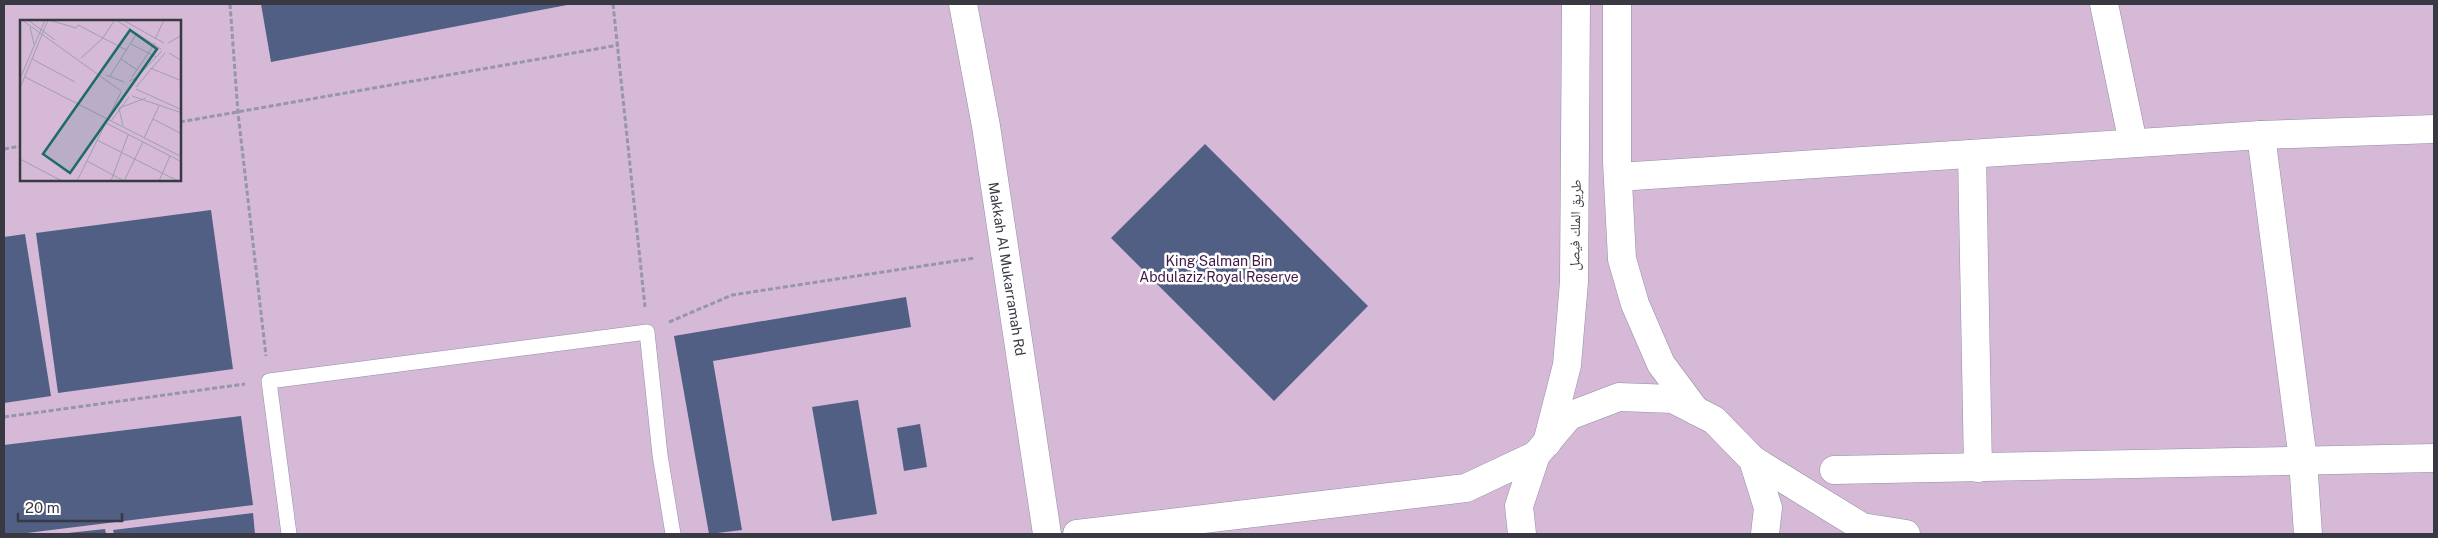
<svg xmlns="http://www.w3.org/2000/svg" width="2438" height="538" font-family="'Public Sans','Noto Naskh Arabic',sans-serif">
	<style>
		.green { fill: #d5b9d7; fill-rule: evenodd }
		.building { fill: #515f84 }
		.lines { fill: none; stroke-linecap: round; stroke-linejoin: round }
		.lane-casing { stroke: #908fa6; stroke-width: 16 }
		.street-casing { stroke: #908fa6; stroke-width: 29 }
		.secondary-casing { stroke: #908fa6; stroke-width: 29 }
		.path { stroke: #9796a8; stroke-width: 3; stroke-dasharray: 5 2.5; stroke-linecap: butt }
		.lane { stroke: #fff; stroke-width: 15 }
		.street { stroke: #fff; stroke-width: 28 }
		.secondary { stroke: #fff; stroke-width: 28 }
		.labels { text-anchor: middle; stroke-width: 5; stroke-linejoin: round; paint-order: stroke }
		.street-label { font-size: 14px; fill: #393943; stroke: #fff }
		.park-label { font-size: 14px; fill: #411745; stroke: #fff }
		.inset-road { fill: none; stroke: #a09fb2; stroke-width: 1 }
		.view { fill: #1e6b6c; fill-opacity: 0.15; stroke: #1e6b6c; stroke-width: 2.5 }
		.inset-edge { fill: none; stroke: #393943; stroke-width: 2.5 }
	</style>
	<rect width="100%" height="100%" fill="#e4e3fc"/>
	<!-- green -->
	<path class="green" d="M4 4H2434V534H4ZM21 21H180V180H21Z"/>
	<!-- building -->
	<g class="building">
		<polygon points="261,4 567,4 567,5 271,62"/>
		<polygon points="1205,144 1368,306 1274,401 1111,238"/>
		<polygon points="211,210 233,369 58,393 36,233"/>
		<polygon points="25,234 51,396 4,403 4,237"/>
		<polygon points="906,297 911,327 713,361 742,530 709,534 674,336"/>
		<polygon points="858,400 877,514 832,521 812,407"/>
		<polygon points="241,416 253,505 19,534 4,534 4,445"/>
		<polygon points="920,424 927,467 904,471 897,428"/>
		<polygon points="253,513 255,534 114,534 113,530"/>
		<polygon points="105,529 106,534 68,534 68,533"/>
	</g>
	<g class="lines">
		<defs>
			<polyline id="lane" points="289,534 269,381 647,332 660,455 673,534"/>
			<g id="street">
				<polyline points="2104,4 2133,143"/>
				<polyline points="2261,135 2303,460 2308,534"/>
				<polyline points="1972,154 1978,468"/>
				<polyline points="1618,177 2261,135 2434,129"/>
				<polyline points="1834,470 2434,458"/>
				<polyline points="1077,534 1466,488 1536,455"/>
			</g>
			<g id="secondary">
				<polyline points="963,4 986,126 1047,534"/>
				<polyline points="1617,4 1617,162 1622,259 1635,304 1661,364 1696,411"/>
				<polyline points="1547,443 1567,365 1574,282 1576,4"/>
				<polyline points="1753,460 1862,527 1906,534"/>
				<polyline points="1522,534 1519,506 1536,455 1569,416 1619,397 1673,399 1714,420 1753,460 1768,508 1765,534"/>
			</g>
		</defs>
		<!-- lane casing -->
		<use href="#lane" class="lane-casing"/>
		<!-- street casing -->
		<use href="#street" class="street-casing"/>
		<!-- secondary casing -->
		<use href="#secondary" class="secondary-casing"/>
		<!-- path -->
		<g class="path">
			<polyline points="230,4 238,113 266,356"/>
			<polyline points="613,4 645,307"/>
			<polyline points="180,122 619,45"/>
			<polyline points="4,149 21,146"/>
			<polyline points="669,322 732,295 975,258"/>
			<polyline points="4,417 245,384"/>
		</g>
		<!-- lane -->
		<use href="#lane" class="lane"/>
		<!-- street -->
		<use href="#street" class="street"/>
		<!-- secondary -->
		<use href="#secondary" class="secondary"/>
	</g>
	<g class="labels">
		<!-- street labels -->
		<g class="street-label">
			<text transform="translate(1575 225) rotate(-89)" y="5">طريق الملك فيصل</text>
			<text transform="translate(1007 269) rotate(81)" y="5">Makkah Al Mukarramah Rd</text>
		</g>
		<!-- park labels -->
		<g class="park-label">
			<text x="1219" y="266">King Salman Bin<tspan x="1219" dy="16">Abdulaziz Royal Reserve</tspan></text>
		</g>
	</g>
	<!-- overview -->
	<g transform="translate(20 20)">
		<rect width="161" height="161" fill="#e4e3fc"/>
		<path d="M0 0H161V161H0Z" fill="#d5b9d7"/>
		<path class="inset-road" d="M2 0 101 71M8 0 35 20M29 0 56 8 58 5 106 30M96 0 141 29M103 0 144 23M10 7 14 24M135 19 144 0M148 23 162 15M111 24 136 37M149 33 162 41M61 38 82 19 95 0M12 39 55 62M101 39 117 50M130 48 162 61M86 55 104 62M90 56 117 13M5 57 162 137M112 57 135 23M0 59 25 0M109 61 116 58 142 31M116 67 145 33M0 68 28 0M116 69 162 90M112 76 162 93M133 99 162 114M91 101 109 77M86 103 162 142M103 106 99 88 126 78M124 118 139 86M77 120 158 161M0 139 42 161M67 141 104 161M57 161 101 72M91 161 108 115M104 161 123 122M139 161 150 136"/>
		<path class="view" d="M110 10 137 29 50 153 23 134Z"/>
		<rect width="161" height="161" class="inset-edge"/>
	</g>
	<!-- border -->
	<rect width="2438" height="538" fill="none" stroke="#393943" stroke-width="10"/>
	<!-- scale -->
	<path d="M18 513v8h104v-8" fill="none" stroke="#393943" stroke-width="2.5"/>
	<text x="25" y="513" font-size="15" fill="#393943" stroke="#ffffff" stroke-width="4" paint-order="stroke">20 m</text>
</svg>
